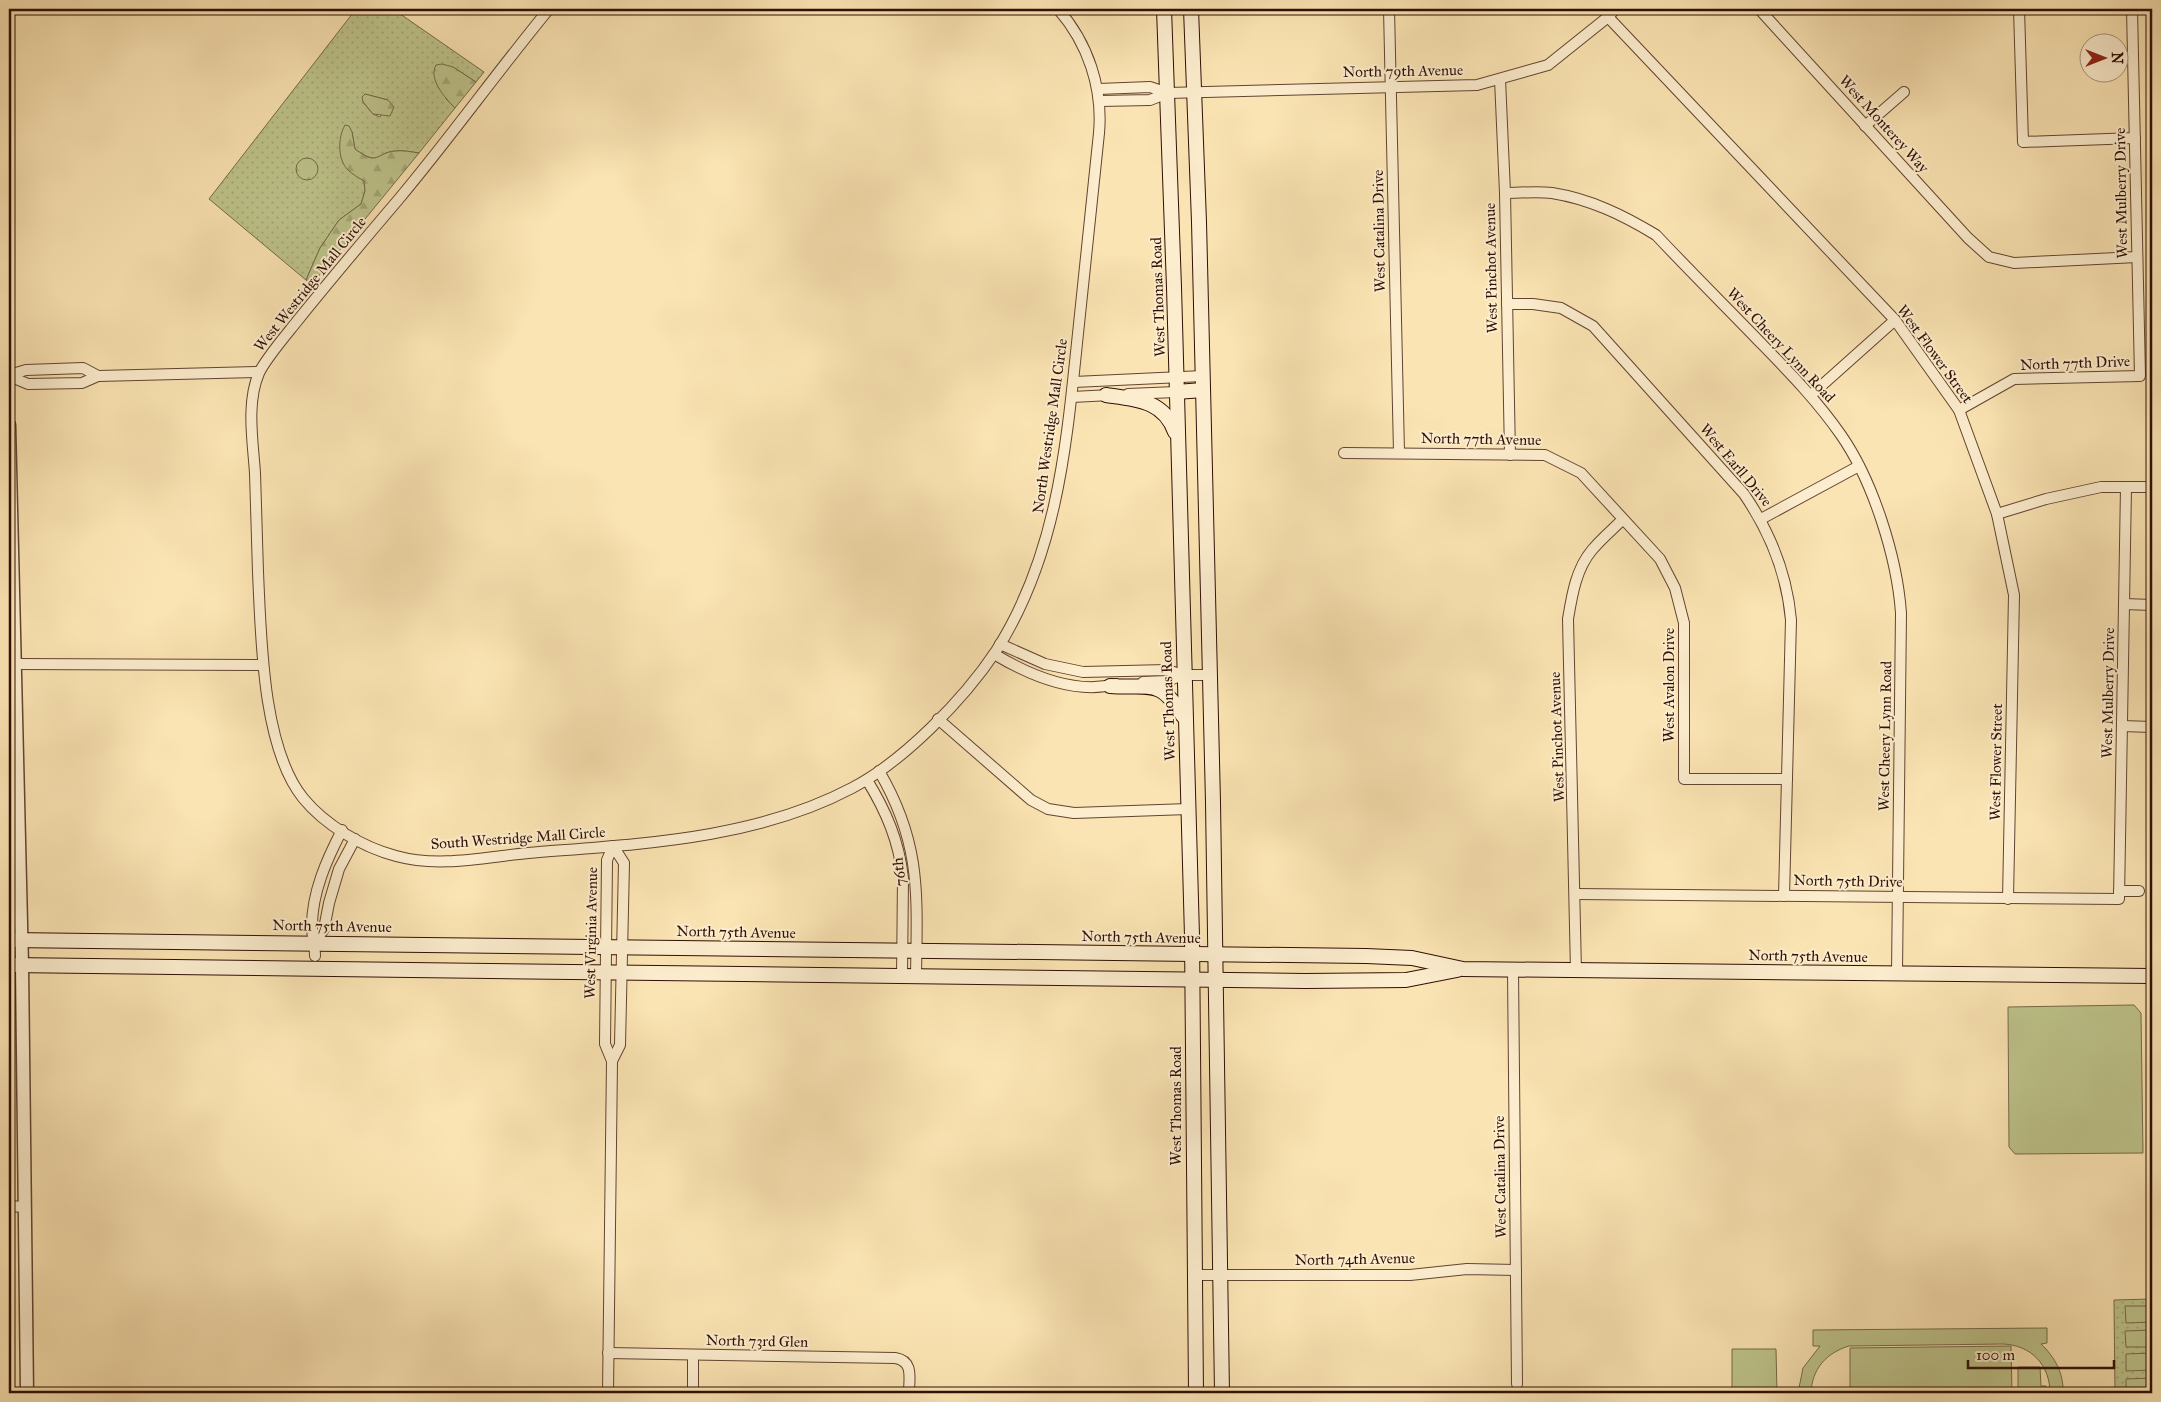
<svg xmlns="http://www.w3.org/2000/svg" width="2161" height="1402" font-family="'IM FELL Great Primer',serif">
	<style>
		.grass { fill: url(#grass-dots); stroke: #766a48; fill-rule: evenodd }
		.forest { fill: url(#forest-firs); stroke: #766a48 }
		.garden { fill: #bec48c; stroke: #766a48 }
		.lines { fill: none; stroke-linecap: round; stroke-linejoin: round }
		.minor-casing { stroke: #624430; stroke-width: 12 }
		.tertiary-casing { stroke: #624430; stroke-width: 15 }
		.secondary-casing { stroke: #2f0f04; stroke-width: 16 }
		.minor { stroke: #fcedce; stroke-width: 10 }
		.tertiary { stroke: #fcedce; stroke-width: 12 }
		.secondary { stroke: #fcedce; stroke-width: 14 }
		.labels { text-anchor: middle; stroke-width: 4; stroke-linejoin: round; paint-order: stroke }
		.street-label { font-size: 15px; fill: #2f0f04; stroke: #fcedce }
	</style>
	<defs>
		<pattern id="grass-dots" width="8" height="8" patternUnits="userSpaceOnUse" patternTransform="scale(1.25)"><rect width="8" height="8" fill="#bec48c"/><path d="M2 2h.1M6 6h.1" fill="none" stroke="#a4a777" stroke-width="1.8" stroke-linecap="round"/></pattern>
		<pattern id="forest-firs" width="22" height="20" patternUnits="userSpaceOnUse" patternTransform="scale(1.25)"><rect width="22" height="20" fill="#bec48c"/><path d="M5 1l3.5 6h-7zM16 11l3.5 6h-7z" fill="#a4a777"/></pattern>
	</defs>
	<rect width="100%" height="100%" fill="#fbe4b3"/>
	<filter id="stains"><feTurbulence type="fractalNoise" baseFrequency=".004" numOctaves="4"/><feColorMatrix values="0 0 0 0 .2 0 0 0 0 .09 0 0 0 0 .02 0 0 0 .5 -.17"/></filter>
	<radialGradient id="worn" r=".72"><stop offset=".6" stop-color="#630" stop-opacity="0"/><stop offset="1" stop-color="#630" stop-opacity=".3"/></radialGradient>
	<!-- grass -->
	<g class="grass">
		<path d="M356 9H393L484 72 476 82 453 67 446 99 455 108 419 153C412 152 403 150 395 151 375 153 380 167 355 149L352 132 347 169 364 181 365 191 361 204 339 220 320 248 306 280 209 199ZM365 94 388 100 380 117 373 114 363 102Z"/>
		<polygon points="2152,1299 2152,1393 2115,1393 2114,1300"/>
	</g>
	<!-- forest -->
	<g class="forest">
		<path d="M442 64 453 67 476 82 455 108C445 98 428 79 436 65Z"/>
		<polygon points="365,94 388,100 394,107 390,116 373,114 363,102 362,97"/>
		<path d="M345 125 349 126 352 132 355 149C379 167 375 153 395 151 403 150 412 152 419 153L312 284 306 280 320 248 339 220 361 204 365 191 364 181C359 178 352 174 348 170 337 159 338 137 345 125Z"/>
		<circle cx="307" cy="169" r="11"/>
	</g>
	<!-- garden -->
	<g class="garden">
		<polygon points="2134,1005 2141,1013 2143,1153 2015,1154 2009,1147 2008,1007"/>
		<polygon points="2125,1306 2152,1306 2152,1322 2126,1323"/>
		<path d="M2047 1328V1343L2041 1344C2055 1357 2064 1374 2063 1393H2050C2050 1365 2031 1345 2003 1344L1849 1346C1826 1353 1812 1369 1811 1393H1798L1803 1368 1820 1346H1813V1330Z"/>
		<polygon points="2152,1330 2152,1347 2126,1347 2125,1331"/>
		<polygon points="2011,1346 2012,1393 1850,1393 1850,1348"/>
		<polygon points="1732,1349 1776,1349 1777,1393 1732,1393"/>
		<polygon points="2152,1353 2152,1370 2126,1371 2126,1354"/>
		<polygon points="2018,1367 2040,1367 2041,1386 2046,1386 2046,1393 2018,1393"/>
		<polygon points="2152,1378 2152,1393 2126,1393 2126,1379"/>
		<polygon points="1496,1388 1500,1393 1369,1393 1369,1389"/>
	</g>
	<g class="lines">
		<defs>
			<g id="minor">
				<path d="M549 9C497 72 450 138 398 200 364 240 331 279 298 320 287 334 266 358 259 373 246 403 253 442 255 473 256 506 257 539 258 572 261 636 262 747 303 798 325 825 362 847 396 856 439 868 485 857 528 853 637 844 754 840 852 788 904 761 964 699 996 651 1056 557 1066 450 1077 343 1084 273 1092 203 1099 133 1103 88 1088 43 1058 9"/>
				<polyline points="1389,9 1399,452"/>
				<polyline points="1759,9 1968,238 1989,257 2014,263 2137,257"/>
				<polyline points="2019,9 2023,142 2135,138"/>
				<polyline points="1608,17 1895,320 1959,410 1997,514 2014,595 2008,899"/>
				<polyline points="1500,79 1505,193 1510,455"/>
				<polyline points="1098,89 1150,87 1168,93 1477,85 1548,65 1608,17 1615,9"/>
				<polyline points="1100,101 1150,100 1168,93"/>
				<polyline points="1865,126 1904,92"/>
				<path d="M1505 193C1520 193 1537 191 1552 193 1590 199 1623 215 1656 235 1689 270 1723 304 1756 338 1786 369 1816 399 1841 435 1873 481 1897 557 1901 613L1897 973"/>
				<path d="M1507 304H1533L1561 308 1593 326 1744 494C1770 532 1787 574 1791 620L1784 896"/>
				<polyline points="9,375 26,370 83,368 98,376"/>
				<polyline points="9,376 28,384 82,383 98,376 259,372"/>
				<polyline points="1074,382 1203,376"/>
				<polyline points="1128,394 1176,392"/>
				<polyline points="1811,395 1895,320"/>
				<polyline points="1072,397 1111,395"/>
				<polyline points="1959,410 2014,379 2140,376 2132,9"/>
				<polyline points="1344,453 1545,455 1581,473 1660,559 1675,588 1684,623 1684,779 1787,779"/>
				<polyline points="1997,514 2046,499 2101,487 2152,487"/>
				<polyline points="1761,519 1859,466"/>
				<polyline points="2124,604 2152,605"/>
				<polyline points="1000,644 1045,664 1083,672 1167,670 1184,675 1210,675"/>
				<path d="M994 654C1029 675 1075 695 1116 684"/>
				<polyline points="14,664 263,665"/>
				<polyline points="1143,682 1167,681 1183,675"/>
				<polyline points="938,719 1031,800 1048,809 1074,813 1188,809"/>
				<polyline points="2122,726 2152,727"/>
				<path d="M879 771C922 844 917 896 916 977"/>
				<path d="M867 780C886 811 899 841 903 878L902 977"/>
				<polyline points="2119,891 2139,891"/>
				<polyline points="1576,894 2119,899 2126,487"/>
				<polyline points="315,942 324,929 329,903 339,869 355,839"/>
				<path d="M315 956C315 946 312 936 312 926 312 892 327 859 342 830"/>
				<polyline points="1513,970 1517,1384"/>
				<path d="M1576 971 1568 619C1572 595 1576 569 1592 550 1601 539 1612 530 1622 520"/>
				<polyline points="612,1061 620,1045 624,863 613,846"/>
				<polyline points="9,1206 25,1207"/>
				<polyline points="1194,1275 1410,1275 1467,1269 1516,1270"/>
				<path d="M608 1353 895 1358C914 1361 909 1378 909 1393"/>
				<polyline points="608,1393 612,1061 605,1044 607,860 613,846"/>
				<polyline points="693,1393 693,1355"/>
			</g>
			<polyline id="tertiary" points="9,425 22,965 27,1393"/>
			<g id="secondary">
				<polyline points="1164,9 1174,287 1192,936 1196,1393"/>
				<polyline points="1191,9 1199,222 1213,802 1222,1393"/>
				<polyline points="1176,392 1203,390"/>
				<path d="M1106 395C1135 399 1164 400 1175 432"/>
				<path d="M1110 686C1150 689 1159 677 1183 716"/>
				<polyline points="9,940 1366,956 1412,958 1463,969 2152,976"/>
				<polyline points="9,965 1305,981 1406,980 1457,970"/>
			</g>
		</defs>
		<!-- minor casing -->
		<use href="#minor" class="minor-casing"/>
		<!-- tertiary casing -->
		<use href="#tertiary" class="tertiary-casing"/>
		<!-- secondary casing -->
		<use href="#secondary" class="secondary-casing"/>
		<!-- minor -->
		<use href="#minor" class="minor"/>
		<!-- tertiary -->
		<use href="#tertiary" class="tertiary"/>
		<!-- secondary -->
		<use href="#secondary" class="secondary"/>
	</g>
	<g class="labels">
		<!-- street labels -->
		<g class="street-label">
			<text transform="translate(1403 71) rotate(-1)" y="5">North 79th Avenue</text>
			<text transform="translate(1884 124) rotate(48)" y="5">West Monterey Way</text>
			<text transform="translate(2121 193) rotate(-91)" y="5">West Mulberry Drive</text>
			<text transform="translate(1379 231) rotate(-91)" y="5">West Catalina Drive</text>
			<text transform="translate(1491 268) rotate(-91)" y="5">West Pinchot Avenue</text>
			<text transform="translate(310 284) rotate(-51)" y="5">West Westridge Mall Circle</text>
			<text transform="translate(1158 297) rotate(-92)" y="5">West Thomas Road</text>
			<text transform="translate(1781 345) rotate(47)" y="5">West Cheery Lynn Road</text>
			<text transform="translate(1935 354) rotate(54)" y="5">West Flower Street</text>
			<text transform="translate(2075 363) rotate(-2)" y="5">North 77th Drive</text>
			<text transform="translate(1050 426) rotate(-82)" y="5">North Westridge Mall Circle</text>
			<text transform="translate(1481 439) rotate(1)" y="5">North 77th Avenue</text>
			<text transform="translate(1736 465) rotate(50)" y="5">West Earll Drive</text>
			<text transform="translate(1669 685) rotate(-90)" y="5">West Avalon Drive</text>
			<text transform="translate(2108 693) rotate(-89)" y="5">West Mulberry Drive</text>
			<text transform="translate(1168 701) rotate(-92)" y="5">West Thomas Road</text>
			<text transform="translate(1885 736) rotate(-89)" y="5">West Cheery Lynn Road</text>
			<text transform="translate(1557 737) rotate(-92)" y="5">West Pinchot Avenue</text>
			<text transform="translate(1996 762) rotate(-89)" y="5">West Flower Street</text>
			<text transform="translate(518 838) rotate(-4)" y="5">South Westridge Mall Circle</text>
			<text transform="translate(899 872) rotate(-96)" y="5">76th</text>
			<text transform="translate(1848 881) rotate(1)" y="5">North 75th Drive</text>
			<text transform="translate(332 926) rotate(1)" y="5">North 75th Avenue</text>
			<text transform="translate(736 932) rotate(1)" y="5">North 75th Avenue</text>
			<text transform="translate(591 933) rotate(-89)" y="5">West Virginia Avenue</text>
			<text transform="translate(1141 937) rotate(1)" y="5">North 75th Avenue</text>
			<text transform="translate(1808 956) rotate(1)" y="5">North 75th Avenue</text>
			<text transform="translate(1176 1106) rotate(-90)" y="5">West Thomas Road</text>
			<text transform="translate(1500 1177) rotate(-91)" y="5">West Catalina Drive</text>
			<text transform="translate(1355 1259) rotate(-1)" y="5">North 74th Avenue</text>
			<text transform="translate(757 1341) rotate(1)" y="5">North 73rd Glen</text>
		</g>
	</g>
	<!-- margin -->
	<rect width="2161" height="1402" fill="none" stroke="#fbe4b3" stroke-width="30"/>
	<rect x="10" y="10" width="2141" height="1382" fill="none" stroke="#2f0f04" stroke-width="2.5"/>
	<rect x="15" y="15" width="2131" height="1372" fill="none" stroke="#2f0f04"/>
	<!-- north arrow -->
	<g transform="translate(2104 58) rotate(90)"><circle r="24" fill="#fcedce" stroke="#aa947d"/>
	<path d="M0-4L9 19L0 12L-9 19Z" fill="#8f2418"/>
	<text y="-8" font-size="14" font-weight="bold" text-anchor="middle" fill="#2f0f04">N</text>
	</g>
	<!-- scale -->
	<path d="M1968 1360v8h146v-8" fill="none" stroke="#2f0f04" stroke-width="2.5"/>
	<text x="1976" y="1360" font-size="15" fill="#2f0f04" stroke="#fcedce" stroke-width="4" paint-order="stroke">100 m</text>
	<rect width="100%" height="100%" filter="url(#stains)"/>
	<rect width="100%" height="100%" fill="url(#worn)"/>
</svg>
